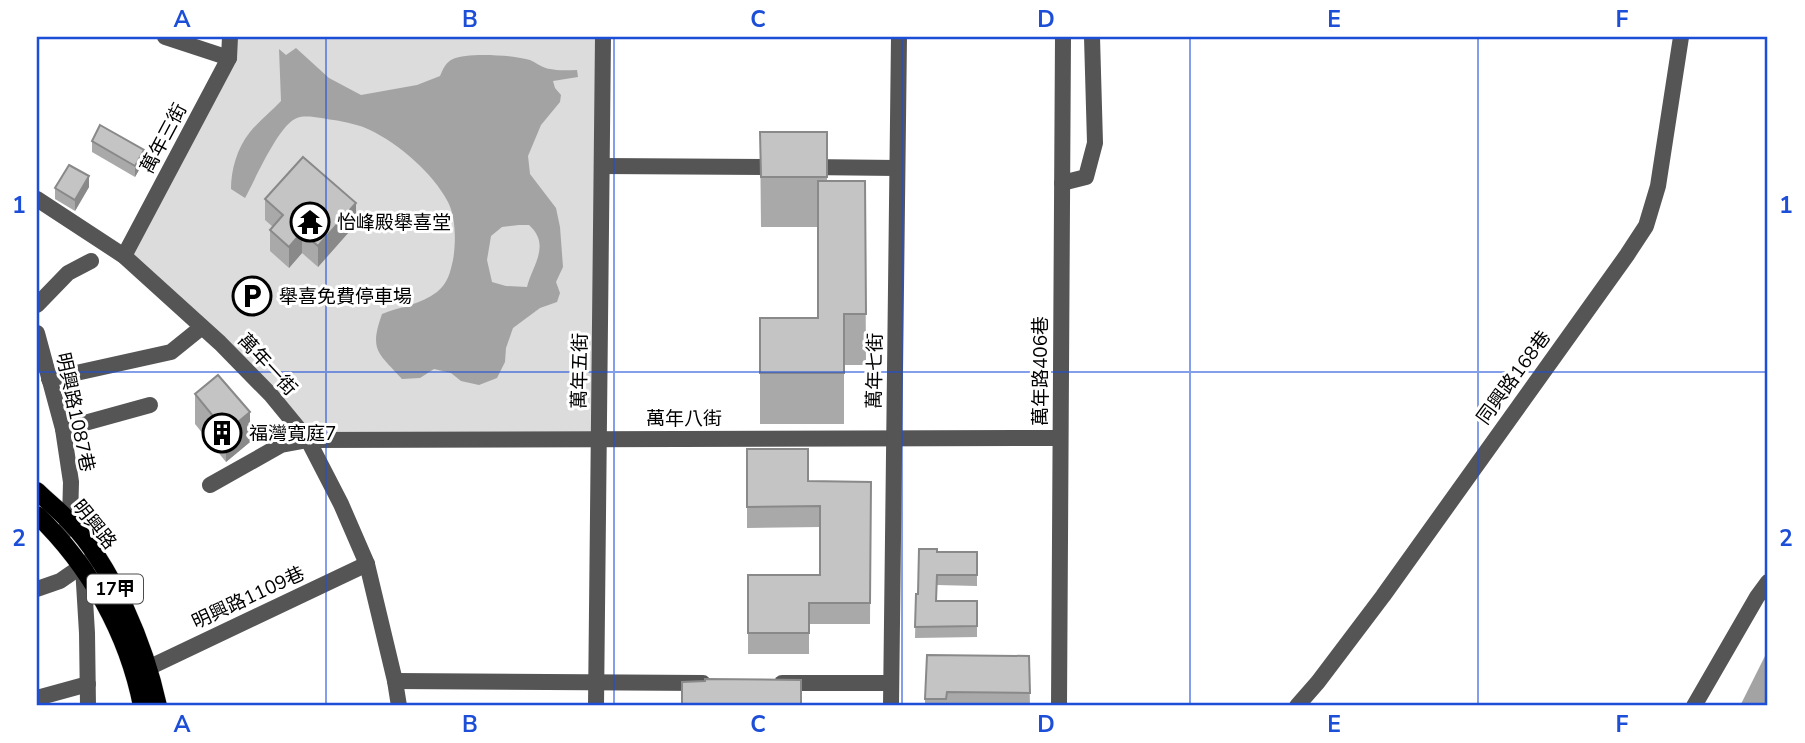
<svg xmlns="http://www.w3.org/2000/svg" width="1805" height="743" font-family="'Nunito Sans','Noto Sans TC',sans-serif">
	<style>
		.green { fill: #dcdcdc }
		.water { fill: #a3a3a3; fill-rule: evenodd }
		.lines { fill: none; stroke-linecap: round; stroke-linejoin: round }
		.major-casing { stroke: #dbdbdb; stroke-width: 19 }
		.minor { stroke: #555; stroke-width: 16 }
		.major { stroke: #000; stroke-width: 18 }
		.wall { fill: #a9a9a9 }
		.shaded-wall { fill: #898989 }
		.building { fill: #c4c4c4; stroke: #898989; stroke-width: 2 }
		.grid { fill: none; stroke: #1d4ed8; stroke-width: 2; stroke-opacity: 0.55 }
		.labels { text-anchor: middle; stroke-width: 6; stroke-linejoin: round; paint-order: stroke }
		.shield { fill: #fff; stroke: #4c4c4c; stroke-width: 2 }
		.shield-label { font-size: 18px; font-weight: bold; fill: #000 }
		.street-label { font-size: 19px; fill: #000; stroke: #fff }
		.poi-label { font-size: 19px; fill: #000; stroke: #fff; text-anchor: start }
		.neatline { fill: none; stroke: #1d4ed8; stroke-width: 2.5 }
		.grid-label { font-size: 23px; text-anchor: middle; font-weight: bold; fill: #1d4ed8 }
	</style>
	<rect width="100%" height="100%" fill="#fff"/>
	<!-- green -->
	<polygon class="green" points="229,37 603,37 599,439 308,440 124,256 229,58"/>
	<!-- water -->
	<g class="water">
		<path d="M296 48 329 78 361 95 417 85 440 76C443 69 446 62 453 59 467 52 514 55 530 60 537 63 542 68 550 69 559 71 568 70 577 70L578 77 553 81 555 88 561 95 560 102 541 125 528 156 530 174 556 208 560 227 563 267 556 282 560 293 557 302 540 308 513 328 506 348 505 362 497 378 479 385 461 381 451 373 434 369 420 378 402 379C378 352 369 351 382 314 399 307 422 304 437 292 448 283 450 273 453 260 456 243 456 217 448 202 433 173 399 144 370 130 360 125 346 122 334 120 325 119 306 114 297 118 279 124 255 180 245 198L231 189C231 170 237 148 250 132 259 121 271 112 281 101L279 49 286 55ZM519 225H529C551 245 533 264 527 287L506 286 492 282 487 260 491 236 502 227Z"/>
		<polygon points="1768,650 1768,706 1740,706"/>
	</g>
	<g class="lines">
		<defs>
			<g id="major">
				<path d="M37 491C47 501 59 510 69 521 112 565 145 646 158 706"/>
				<path d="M37 515C90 566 128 634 142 706"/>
			</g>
		</defs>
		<!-- major casing -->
		<use href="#major" class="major-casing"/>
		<!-- minor -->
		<g class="minor">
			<polyline points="165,37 229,58"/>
			<polyline points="602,166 781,167"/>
			<polyline points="807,167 897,168"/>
			<polyline points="1062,183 1086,177 1095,143 1092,37"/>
			<polyline points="37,199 124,256 220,343 271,395 308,440 341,504 367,564 395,681 399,706"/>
			<polyline points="124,256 229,58 230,37"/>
			<polyline points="37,305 68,273 91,261"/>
			<polyline points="37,333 63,429 71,482 70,521 60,539"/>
			<polyline points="49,379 171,352 202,327"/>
			<polyline points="63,429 150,405"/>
			<polyline points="210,485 281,445 308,440 1060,438"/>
			<polyline points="83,567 87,633 88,706"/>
			<polyline points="37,589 60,581 89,561"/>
			<polyline points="148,668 367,564"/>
			<polyline points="395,681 703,683"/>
			<polyline points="782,683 891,683"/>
			<polyline points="37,698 88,684"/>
			<polyline points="596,706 603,37"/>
			<polyline points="891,706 899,37"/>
			<polyline points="1059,706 1063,37"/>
			<polyline points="1297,706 1318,682 1383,596 1627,255 1646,226 1658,186 1681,37"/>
			<polyline points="1694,706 1757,597 1768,582"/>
		</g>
		<!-- major -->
		<use href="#major" class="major"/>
	</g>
	<!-- wall -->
	<g class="wall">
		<polygon points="760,132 827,132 827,181 865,181 866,365 844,365 844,424 760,424 760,318 818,318 818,227 761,227"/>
		<polygon points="92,141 144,161 135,177 92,152"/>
		<polygon points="89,187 75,211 55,199 55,188"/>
		<polygon points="265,199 356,224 318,267 302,253 289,268 270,251 270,230 273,227 265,220"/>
		<polygon points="195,394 250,442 226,462 195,424"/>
		<polygon points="747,449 808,481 871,482 870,624 809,624 809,654 748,654 748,575 820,575 820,527 747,528"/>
		<polygon points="937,552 977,552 977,586 937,585 936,601 977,601 977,637 915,638 916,594 918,594"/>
		<polygon points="1029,656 1030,706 925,706 925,699"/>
	</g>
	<!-- shaded-wall -->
	<g class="shaded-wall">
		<polygon points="144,150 144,161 135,177 135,166"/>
		<polygon points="89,176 89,187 75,211 75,200"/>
		<polygon points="356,203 356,224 318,267 318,246"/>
		<polygon points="302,232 302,253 289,268 289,247"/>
		<polygon points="250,412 250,442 226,462 226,432"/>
	</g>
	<!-- building -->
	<g class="building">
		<polygon points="100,125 144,150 135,166 92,141"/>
		<polygon points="760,132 827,132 827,177 761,177"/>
		<polygon points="303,157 356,203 318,246 302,232 289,247 270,230 283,215 265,199"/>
		<polygon points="69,165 89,176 75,200 55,188"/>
		<polygon points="818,181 865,181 866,314 844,314 844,373 760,373 760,318 818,318"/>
		<polygon points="218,375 250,412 226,432 195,394"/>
		<polygon points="747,449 808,449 808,481 871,482 870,603 809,603 809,633 748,633 748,575 820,575 820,506 747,507"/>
		<polygon points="919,549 937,549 937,552 977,552 977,575 937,575 936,601 977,601 977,626 915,627 916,594 918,594"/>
		<polygon points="927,655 1029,656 1030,693 947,692 946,699 925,699"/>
		<polygon points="705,679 801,680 801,706 682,706 682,682 705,681"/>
	</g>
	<!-- grid -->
	<path class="grid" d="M326 37V706M614 37V706M902 37V706M1190 37V706M1478 37V706M37 372H1768"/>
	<!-- icons -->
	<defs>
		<symbol id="temple-ring" viewBox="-11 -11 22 22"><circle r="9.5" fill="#fff" stroke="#000" stroke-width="1.5"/><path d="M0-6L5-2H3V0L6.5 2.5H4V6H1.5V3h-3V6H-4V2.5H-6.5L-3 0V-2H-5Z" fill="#000"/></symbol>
		<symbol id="parking-ring" viewBox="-11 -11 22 22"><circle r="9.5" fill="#fff" stroke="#000" stroke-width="1.5"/><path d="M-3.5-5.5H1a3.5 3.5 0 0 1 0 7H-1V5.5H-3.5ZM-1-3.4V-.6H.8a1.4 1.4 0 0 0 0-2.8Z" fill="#000"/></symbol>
		<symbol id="building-ring" viewBox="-11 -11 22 22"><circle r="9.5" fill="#fff" stroke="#000" stroke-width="1.5"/><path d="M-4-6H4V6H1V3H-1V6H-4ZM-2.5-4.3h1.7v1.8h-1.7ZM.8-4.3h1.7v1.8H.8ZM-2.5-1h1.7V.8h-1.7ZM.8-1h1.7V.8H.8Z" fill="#000"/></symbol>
	</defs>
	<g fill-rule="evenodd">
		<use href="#temple-ring" x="288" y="200" width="44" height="44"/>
		<use href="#parking-ring" x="230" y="274" width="44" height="44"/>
		<use href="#building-ring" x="200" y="411" width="44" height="44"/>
	</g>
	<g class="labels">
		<!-- shield labels -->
		<rect class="shield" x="87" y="574.5" width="56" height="29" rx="5"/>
		<g class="shield-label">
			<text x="115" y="595">17甲</text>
		</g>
		<!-- street labels -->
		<g class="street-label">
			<text transform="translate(163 138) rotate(-62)" y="7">萬年三街</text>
			<text transform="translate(268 364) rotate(47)" y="7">萬年一街</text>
			<text transform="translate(579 371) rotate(-89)" y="7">萬年五街</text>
			<text transform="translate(874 371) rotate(-89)" y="7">萬年七街</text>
			<text transform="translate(1040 371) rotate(-90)" y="7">萬年路406巷</text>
			<text transform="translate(1513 377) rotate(-54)" y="7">同興路168巷</text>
			<text transform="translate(76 412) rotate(78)" y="7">明興路1087巷</text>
			<text x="684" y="425">萬年八街</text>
			<text transform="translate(95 524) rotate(51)" y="7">明興路</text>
			<text transform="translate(248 597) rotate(-25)" y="7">明興路1109巷</text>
		</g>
		<!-- poi labels -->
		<g class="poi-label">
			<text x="337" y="229">怡峰殿舉喜堂</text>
			<text x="279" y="303">舉喜免費停車場</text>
			<text x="249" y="440">福灣寬庭7</text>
		</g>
	</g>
	<!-- border -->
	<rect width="1805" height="743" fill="none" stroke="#ffffff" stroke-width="77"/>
	<rect x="38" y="38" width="1728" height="666" class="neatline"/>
	<g class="grid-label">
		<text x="182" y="27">A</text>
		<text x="470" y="27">B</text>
		<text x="758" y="27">C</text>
		<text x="1046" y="27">D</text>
		<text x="1334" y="27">E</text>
		<text x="1622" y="27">F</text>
		<text x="19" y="213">1</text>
		<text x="1786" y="213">1</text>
		<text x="19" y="546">2</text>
		<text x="1786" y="546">2</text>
		<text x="182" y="732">A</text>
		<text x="470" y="732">B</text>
		<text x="758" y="732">C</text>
		<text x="1046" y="732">D</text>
		<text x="1334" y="732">E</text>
		<text x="1622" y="732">F</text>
	</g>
</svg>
